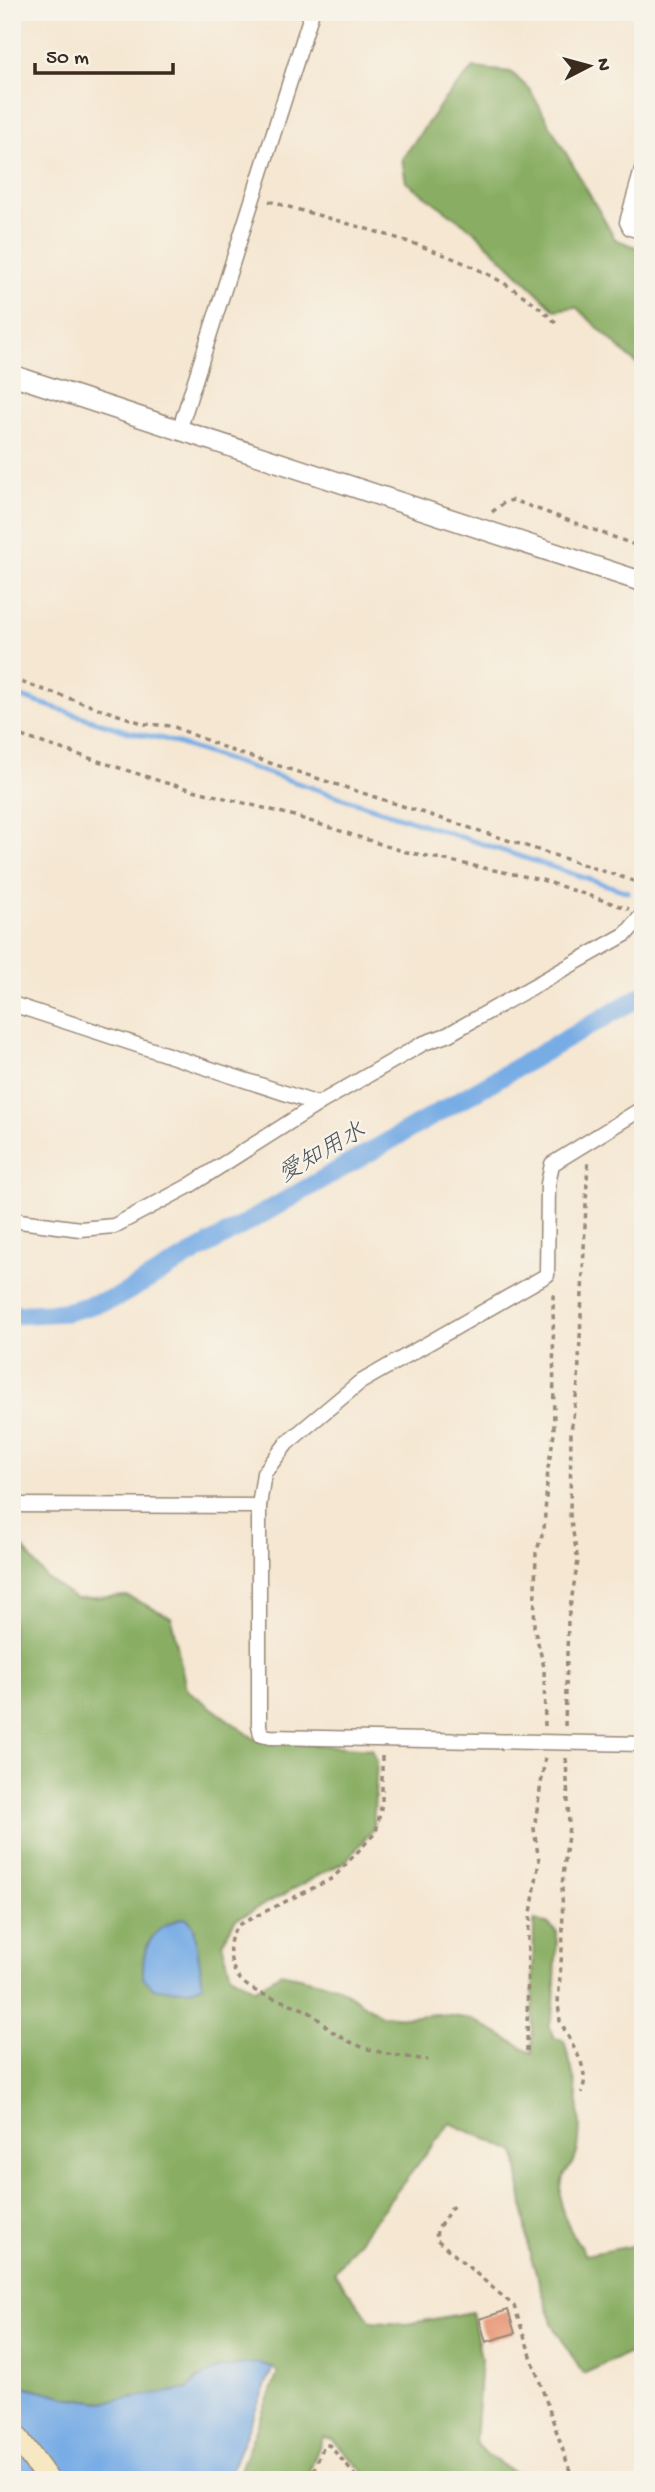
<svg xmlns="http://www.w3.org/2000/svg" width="655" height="2492" font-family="'Gochi Hand','Klee One',sans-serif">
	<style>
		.forest { fill: #89ae63; stroke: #626c40; stroke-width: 2 }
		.water { fill: #77ace5; stroke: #596b82; stroke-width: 2 }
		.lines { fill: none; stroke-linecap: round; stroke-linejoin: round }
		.stream { stroke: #77ace5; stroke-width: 5 }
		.canal { stroke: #77ace5; stroke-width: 19 }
		.building { fill: #e89878 }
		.minor-casing { stroke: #988878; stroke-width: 17 }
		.tertiary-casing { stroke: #988878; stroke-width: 22 }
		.secondary-casing { stroke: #988878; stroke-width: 24 }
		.path { stroke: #988878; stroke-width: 3.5; stroke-dasharray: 5 5; stroke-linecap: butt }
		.minor { stroke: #fff; stroke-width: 14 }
		.tertiary { stroke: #fff; stroke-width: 19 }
		.secondary { stroke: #f7e8c3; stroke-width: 21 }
		.labels { text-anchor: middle; stroke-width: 5; stroke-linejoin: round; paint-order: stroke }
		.water-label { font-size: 24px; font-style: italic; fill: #4d515a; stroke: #f7f3e8 }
	</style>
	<rect width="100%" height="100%" fill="#f7f3e8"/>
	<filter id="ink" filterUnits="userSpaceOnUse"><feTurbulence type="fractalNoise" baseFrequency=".0143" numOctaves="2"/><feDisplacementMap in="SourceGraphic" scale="14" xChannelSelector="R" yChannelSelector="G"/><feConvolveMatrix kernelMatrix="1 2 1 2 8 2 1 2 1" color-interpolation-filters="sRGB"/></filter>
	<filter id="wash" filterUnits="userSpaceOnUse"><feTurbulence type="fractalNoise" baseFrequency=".00686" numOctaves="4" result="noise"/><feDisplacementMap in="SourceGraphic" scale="28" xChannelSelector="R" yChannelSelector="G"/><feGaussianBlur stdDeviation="1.57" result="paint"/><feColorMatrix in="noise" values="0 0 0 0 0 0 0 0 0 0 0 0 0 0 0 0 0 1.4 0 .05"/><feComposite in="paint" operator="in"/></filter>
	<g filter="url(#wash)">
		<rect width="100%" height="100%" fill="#f5e7d2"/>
		<!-- forest -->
		<g class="forest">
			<polygon points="474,68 511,72 530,90 615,239 643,250 643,370 576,307 555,310 475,232 406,182 402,159 444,100"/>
			<path d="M12 1533 46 1578 76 1599 127 1596 171 1617 186 1689 256 1740 371 1749 377 1761 373 1829 346 1861 235 1920 222 1943 231 1975 255 1989 281 1973 334 1985 381 2015 407 2017 437 2014 472 2019 532 2053 534 1921 547 1923 557 1932 554 2006 549 2027 554 2038 564 2041C574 2075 585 2117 577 2153 575 2163 564 2171 562 2181 556 2211 570 2230 585 2255L643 2244V2347L583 2374 553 2325 529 2251 516 2152 450 2123 334 2272 371 2322 407 2324 472 2312 481 2359 475 2442 487 2455 526 2480H371L332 2439 323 2437 306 2480H236L278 2373 273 2367 197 2379 188 2389 103 2402 70 2398 12 2383Z"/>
		</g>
		<!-- water -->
		<g class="water">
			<path d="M182 1918 188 1919 194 1927 203 1985 191 1990 155 1989 143 1978C142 1945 151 1929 182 1918Z"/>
			<path d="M258 2363 273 2367 227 2480H50L12 2473V2383L70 2398 103 2402 188 2389C207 2367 231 2365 258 2363Z"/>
		</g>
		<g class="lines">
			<!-- stream -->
			<polyline class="stream" points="12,694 129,732 164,739 628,892"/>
			<!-- canal -->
			<polyline class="canal" points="12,1315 66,1312 116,1298 643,995"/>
		</g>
		<g id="blocks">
			<!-- building -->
			<polygon class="building" points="508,2310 515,2333 486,2342 479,2319"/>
		</g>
	</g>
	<g filter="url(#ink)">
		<use href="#blocks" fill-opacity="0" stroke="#988878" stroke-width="2"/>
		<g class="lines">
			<defs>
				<g id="minor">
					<polyline points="643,166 627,222 630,228 643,232"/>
					<polyline points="179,431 312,12"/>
					<polyline points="12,1004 318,1104"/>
					<polyline points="643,1108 552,1164 548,1184 547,1275 359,1383 287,1443 264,1473 259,1506 259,1725 261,1735 270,1737 643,1744"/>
					<polyline points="12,1220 80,1229 114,1226 189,1186 318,1104 424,1043 447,1035 626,934 643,914"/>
					<polyline points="12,1505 259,1506"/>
				</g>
				<polyline id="tertiary" points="12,375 643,582"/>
				<polyline id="secondary" points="12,2430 48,2480"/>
			</defs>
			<!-- minor casing -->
			<use href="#minor" class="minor-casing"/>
			<!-- tertiary casing -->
			<use href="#tertiary" class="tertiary-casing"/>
			<!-- secondary casing -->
			<use href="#secondary" class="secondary-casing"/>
			<!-- path -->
			<g class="path">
				<path d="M269 201C362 230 487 252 557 324"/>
				<polyline points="492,512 505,502 513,500 643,548"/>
				<polyline points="12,679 145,724 172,726 230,750 643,884"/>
				<polyline points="12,733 166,783 291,815 402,851 542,880 629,909"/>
				<polyline points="545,1726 544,1667 534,1627 536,1553 544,1529 548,1468 554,1434 553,1290"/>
				<polyline points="565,1726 568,1619 578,1561 570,1515 571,1431 578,1383 588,1159"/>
				<path d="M382 1756V1803L376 1832 333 1878 238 1925C230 1937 228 1946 231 1960 238 1996 279 1996 307 2011 318 2016 325 2028 336 2034 365 2053 395 2055 428 2060"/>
				<polyline points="566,1758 569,1826 562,1885 563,1936 558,2003 560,2021 581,2061 585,2079 582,2093"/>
				<polyline points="527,2051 528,1933 539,1861 534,1829 545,1758"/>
				<polyline points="453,2206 437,2230 436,2239 514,2306 573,2480"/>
				<polyline points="310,2480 324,2445 329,2445 359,2480"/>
			</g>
			<!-- minor -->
			<use href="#minor" class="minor"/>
			<!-- tertiary -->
			<use href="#tertiary" class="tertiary"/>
			<!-- secondary -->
			<use href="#secondary" class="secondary"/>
		</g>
	</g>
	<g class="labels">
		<!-- water labels -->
		<g class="water-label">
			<text transform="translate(321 1151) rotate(-30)" y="8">愛知用水</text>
		</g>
	</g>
	<!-- margin -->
	<rect width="655" height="2492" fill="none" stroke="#f7f3e8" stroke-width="42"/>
	<!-- north arrow -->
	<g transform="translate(589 66) rotate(84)" stroke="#f7f3e8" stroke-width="5" paint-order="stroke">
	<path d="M0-5L12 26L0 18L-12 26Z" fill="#3b2a1e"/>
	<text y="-10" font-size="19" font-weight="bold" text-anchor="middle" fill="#3b2a1e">N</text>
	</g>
	<!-- scale -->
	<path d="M35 63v10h138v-10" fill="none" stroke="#3b2a1e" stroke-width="3.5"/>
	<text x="46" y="63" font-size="21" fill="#3b2a1e" stroke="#f7f3e8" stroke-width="5" paint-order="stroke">50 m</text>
</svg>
